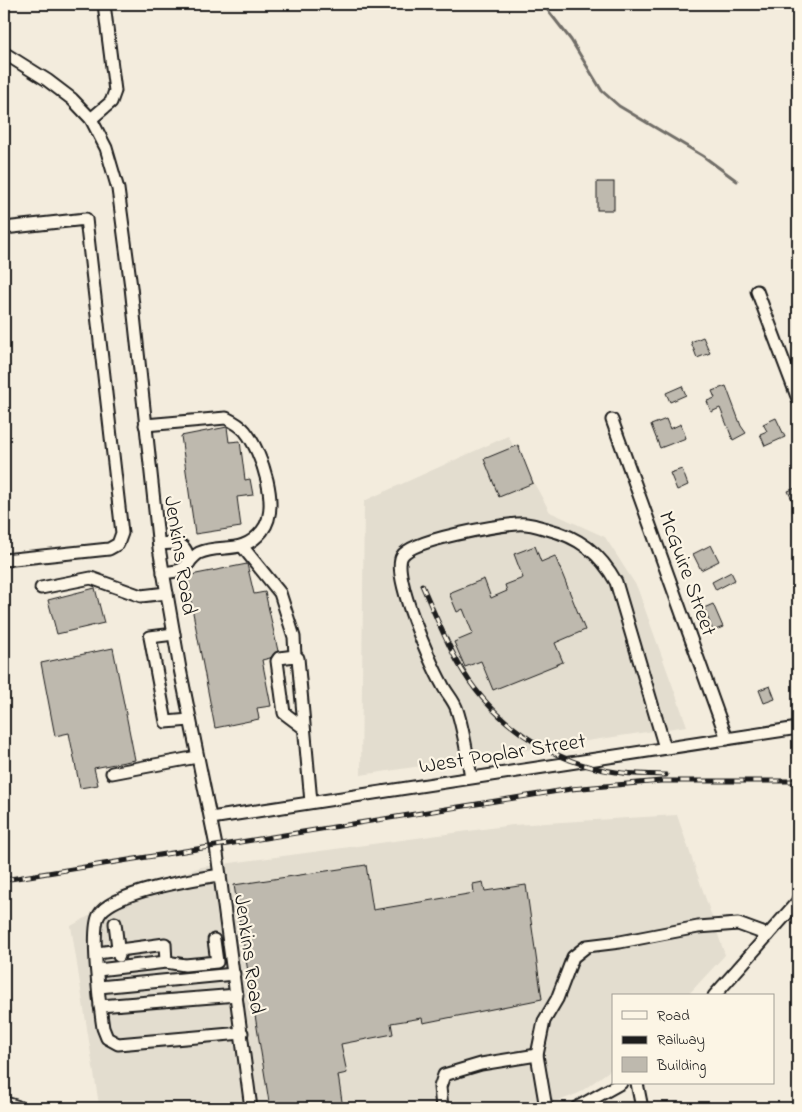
<svg xmlns="http://www.w3.org/2000/svg" width="802" height="1112" font-family="'Indie Flower',sans-serif">
	<style>
		.built { fill: #e3ddcf }
		.lines { fill: none; stroke-linecap: round; stroke-linejoin: round }
		.stream { stroke: #716e68; stroke-width: 3 }
		.building { fill: #beb9ae; stroke: #1c1c1c }
		.minor-casing { stroke: #1c1c1c; stroke-width: 15 }
		.major-casing { stroke: #1c1c1c; stroke-width: 18 }
		.minor { stroke: #fcf5e5; stroke-width: 11 }
		.major { stroke: #fcf5e5; stroke-width: 14 }
		.rail-casing { stroke: #1c1c1c; stroke-width: 5 }
		.rail { stroke: #fcf5e5; stroke-width: 3; stroke-dasharray: 9; stroke-linecap: butt }
		.labels { text-anchor: middle; stroke-width: 4.5; stroke-linejoin: round; paint-order: stroke }
		.street-label { font-size: 22px; fill: #1c1c1c; stroke: #fcf5e5 }
	</style>
	<rect width="100%" height="100%" fill="#f3ecdd"/>
	<filter id="ink" filterUnits="userSpaceOnUse"><feTurbulence type="fractalNoise" baseFrequency=".02" numOctaves="2"/><feDisplacementMap in="SourceGraphic" scale="10" xChannelSelector="R" yChannelSelector="G"/><feConvolveMatrix kernelMatrix="1 2 1 2 8 2 1 2 1" color-interpolation-filters="sRGB"/></filter>
	<g filter="url(#ink)">
		<!-- built -->
		<g class="built">
			<polygon points="508,436 550,512 605,537 637,587 687,726 361,775 364,501"/>
			<polygon points="677,815 725,955 687,996 613,996 613,1068 579,1093 541,1108 104,1108 99,1105 71,926 139,888 201,867 513,825"/>
		</g>
		<g class="lines">
			<!-- stream -->
			<polyline class="stream" points="543,4 571,40 602,91 619,106 703,156 737,181"/>
		</g>
		<!-- building -->
		<g class="building">
			<rect x="597" y="182" width="17" height="28"/>
			<polygon points="703,337 710,353 697,358 691,342"/>
			<polygon points="682,386 686,395 670,402 666,393"/>
			<polygon points="726,386 741,426 746,433 733,440 720,408 711,412 707,401 715,398 712,391"/>
			<polygon points="776,418 785,437 765,446 760,434 767,431 763,424"/>
			<polygon points="666,419 670,429 681,424 686,438 660,448 651,425"/>
			<polygon points="227,427 229,442 240,441 245,480 250,479 253,495 237,497 241,527 195,534 181,436"/>
			<polygon points="518,445 533,483 499,497 484,459"/>
			<polygon points="682,469 688,485 677,490 670,473"/>
			<polygon points="798,487 798,513 788,491"/>
			<polygon points="711,545 719,561 701,570 693,554"/>
			<polygon points="535,546 541,562 555,556 585,630 555,643 563,662 493,690 481,661 465,667 454,642 473,634 463,609 457,612 449,593 484,579 491,598 507,591 505,585 523,578 514,554"/>
			<polygon points="247,564 254,594 265,592 278,651 270,658 262,660 271,706 257,708 259,719 215,728 186,576"/>
			<polygon points="731,572 735,580 716,590 712,582"/>
			<polygon points="95,588 104,623 57,634 48,600"/>
			<polygon points="713,604 723,627 713,631 704,608"/>
			<polygon points="113,648 135,760 94,768 98,785 80,788 69,733 55,736 41,663"/>
			<polygon points="770,686 775,699 764,703 759,690"/>
			<polygon points="366,865 373,910 474,893 473,884 483,882 485,891 526,885 542,999 423,1023 422,1018 391,1023 393,1034 341,1044 347,1073 338,1075 343,1108 270,1108 234,885"/>
		</g>
		<g class="lines">
			<defs>
				<g id="minor">
					<polyline points="4,53 47,80 72,99 91,119 106,148 118,189 131,287 159,548 180,669 216,846 251,1108"/>
					<polyline points="91,119 111,102 115,91 104,4"/>
					<polyline points="4,228 86,219 122,533 118,544 109,549 4,560"/>
					<polyline points="757,291 798,399"/>
					<polyline points="612,420 727,739"/>
					<path d="M145 425 226 418C232 421 240 425 245 431 262 452 281 508 262 531 242 556 220 543 199 553 192 557 188 565 182 569 177 572 169 572 163 573"/>
					<path d="M159 544C177 542 187 542 189 563"/>
					<polyline points="242,546 280,593 294,637 295,656"/>
					<polyline points="41,588 91,578 141,596 167,593"/>
					<polyline points="174,634 150,637 166,722 190,720"/>
					<polyline points="304,728 284,713 277,661 279,658 295,656 298,658 311,802"/>
					<polyline points="112,773 197,757"/>
					<path d="M471 777C467 755 464 731 457 710 454 700 446 693 442 684 431 665 391 574 402 556 413 539 496 526 517 524 528 523 537 526 547 529 579 537 600 553 616 582L665 748"/>
					<polyline points="211,818 798,728"/>
					<path d="M220 875C195 879 112 892 99 915 90 930 100 1008 103 1028L107 1038 118 1044 242 1033"/>
					<polyline points="115,923 119,956"/>
					<polyline points="97,953 165,944 166,962"/>
					<polyline points="98,970 166,962 185,965 217,962 214,940"/>
					<polyline points="99,987 234,974"/>
					<polyline points="714,996 798,901"/>
					<polyline points="100,1006 237,995"/>
					<polyline points="637,1083 642,1108"/>
					<polyline points="442,1108 440,1087 444,1075 481,1064 537,1055"/>
					<polyline points="546,1108 537,1055 544,1021 557,999 573,957 587,946 620,942 698,927 738,924 768,935"/>
					<polyline points="576,1108 621,1083"/>
				</g>
				<polyline id="major" points="4,1104 17,1108"/>
			</defs>
			<!-- minor casing -->
			<use href="#minor" class="minor-casing"/>
			<!-- major casing -->
			<use href="#major" class="major-casing"/>
			<!-- minor -->
			<use href="#minor" class="minor"/>
			<!-- major -->
			<use href="#major" class="major"/>
			<defs>
				<g id="rail">
					<path d="M422 585C433 610 444 637 457 661 489 720 550 763 616 772 632 775 650 774 666 775"/>
					<polyline points="4,880 571,789 661,781 798,781"/>
				</g>
			</defs>
			<!-- rail casing -->
			<use href="#rail" class="rail-casing"/>
			<!-- rail -->
			<use href="#rail" class="rail"/>
		</g>
	</g>
	<g class="labels">
		<!-- street labels -->
		<g class="street-label">
			<text transform="translate(182 555) rotate(81)" y="8">Jenkins Road</text>
			<text transform="translate(689 573) rotate(70)" y="8">McGuire Street</text>
			<text transform="translate(502 752) rotate(-9)" y="8">West Poplar Street</text>
			<text transform="translate(251 954) rotate(82)" y="8">Jenkins Road</text>
		</g>
	</g>
	<!-- margin -->
	<rect width="802" height="1112" fill="none" stroke="#fcf5e5" stroke-width="20"/>
	<rect x="10" y="10" width="782" height="1092" fill="none" stroke="#1c1c1c" stroke-width="2" filter="url(#ink)"/>
	<!-- legend -->
	<rect x="612" y="994" width="162" height="90" fill="#fcf5e5" stroke="#a29e95"/>
	<rect x="622" y="1011" width="25" height="8" fill="#fcf5e5" stroke="#a29e95"/>
	<text x="657" y="1020" font-size="15" fill="#1c1c1c">Road</text>
	<rect x="622" y="1036" width="25" height="8" fill="#1c1c1c" stroke="#a29e95"/>
	<text x="657" y="1044" font-size="15" fill="#1c1c1c">Railway</text>
	<rect x="622" y="1057" width="25" height="15" fill="#beb9ae" stroke="#a29e95"/>
	<text x="657" y="1070" font-size="15" fill="#1c1c1c">Building</text>
</svg>
